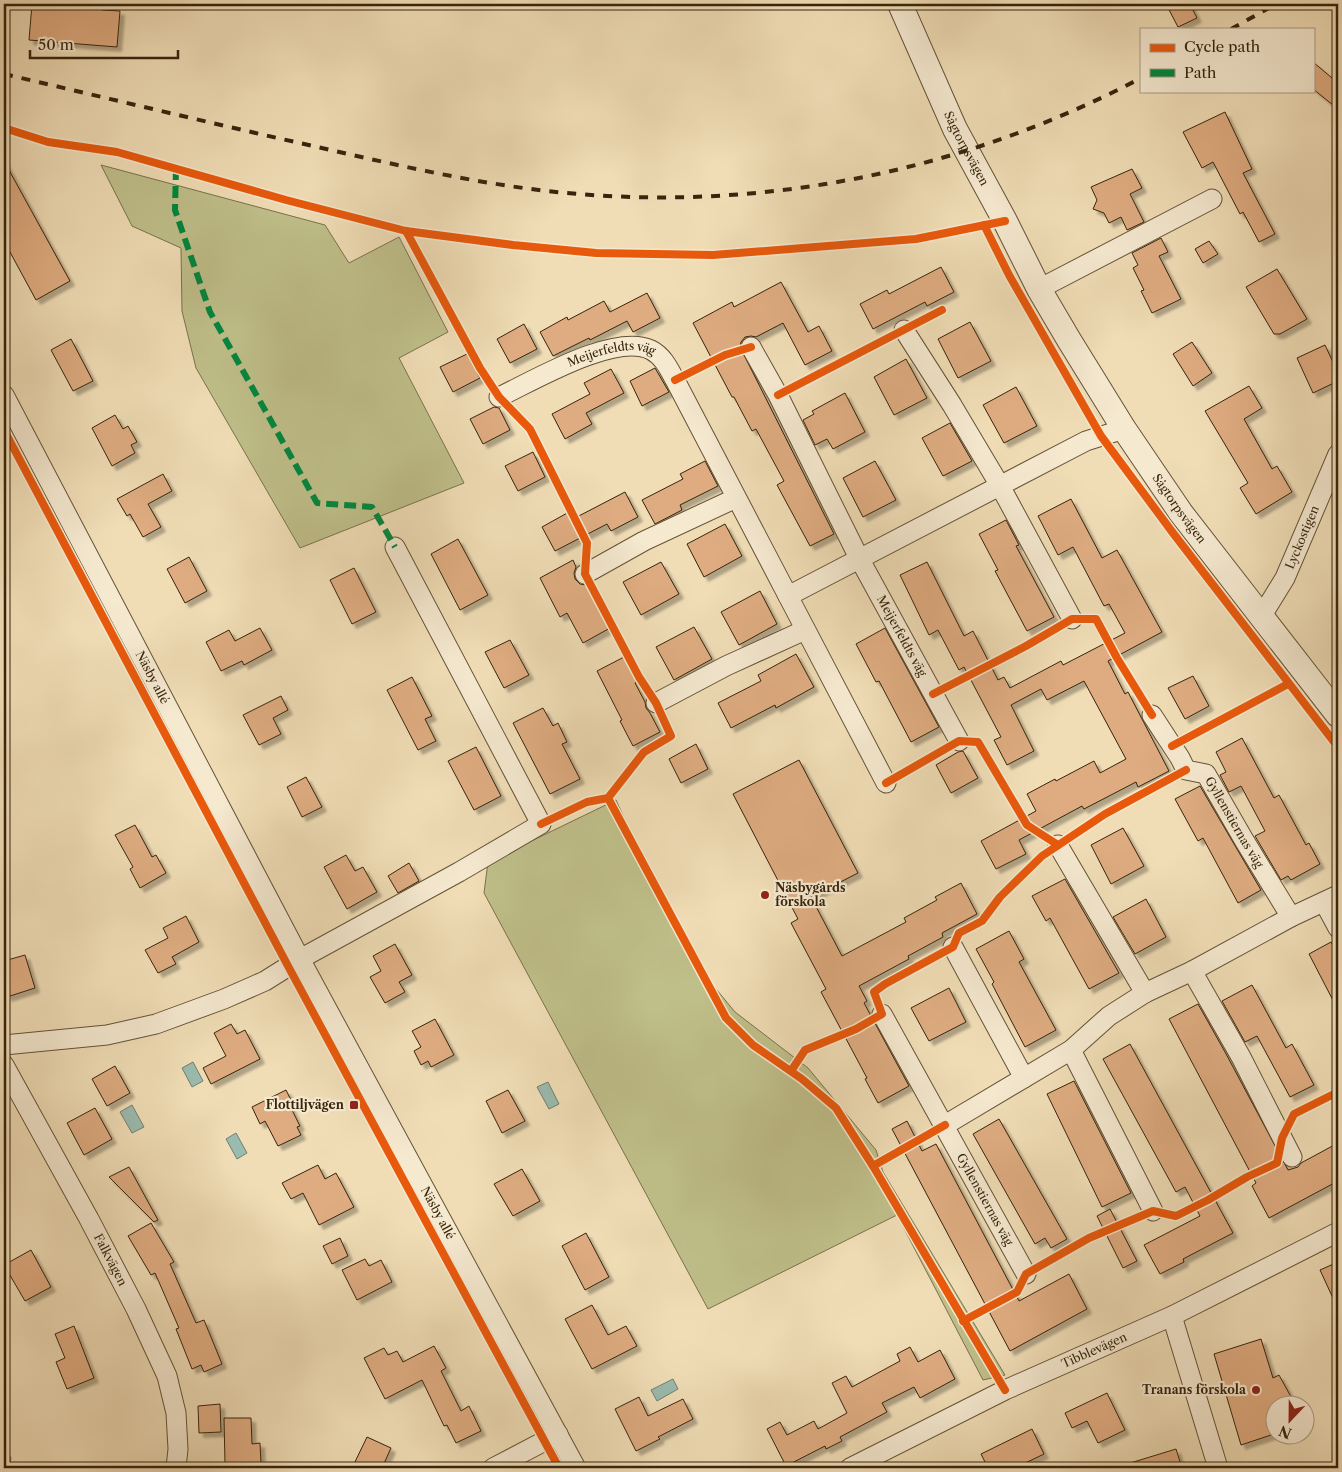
<svg xmlns="http://www.w3.org/2000/svg" width="1342" height="1472" font-family="'Libre Caslon Text',serif">
	<style>
		.green { fill: #bfbf8a; stroke: #7a724b }
		.water { fill: #9abbaf; stroke: #727f6e }
		.building { fill: #dfac81; stroke: #36240c; filter: url(#shadow) }
		.lines { fill: none; stroke-linecap: round; stroke-linejoin: round }
		.minor-casing { stroke: #645236; stroke-width: 21 }
		.tertiary-casing { stroke: #645236; stroke-width: 26 }
		.minor { stroke: #f5e9d0; stroke-width: 19 }
		.tertiary { stroke: #f5e9d0; stroke-width: 24 }
		.rail { stroke: #36240c; stroke-width: 4; stroke-dasharray: 9 9; stroke-linecap: butt }
		.quiet { stroke: #00873e; stroke-width: 6; stroke-dasharray: 12 6; stroke-linecap: butt }
		.cycleway-casing { stroke: #f5e9d0; stroke-width: 11 }
		.cycleway { stroke: #e8590c; stroke-width: 8 }
		.poi-dot { fill: #8f2418; stroke: #f5e9d0; stroke-width: 2 }
		.labels { text-anchor: middle; stroke-width: 4.5; stroke-linejoin: round; paint-order: stroke }
		.street-label { font-size: 12px; fill: #36240c; stroke: #f5e9d0 }
		.poi-label { font-size: 12px; font-weight: bold; fill: #36240c; stroke: #f5e9d0; text-anchor: end }
	</style>
	<defs>
		<filter id="shadow"><feDropShadow dx="4.5" dy="4.5" stdDeviation="1" flood-color="#0004"/></filter>
	</defs>
	<rect width="100%" height="100%" fill="#f0ddb6"/>
	<filter id="stains"><feTurbulence type="fractalNoise" baseFrequency=".004" numOctaves="4"/><feColorMatrix values="0 0 0 0 .2 0 0 0 0 .09 0 0 0 0 .02 0 0 0 .5 -.17"/></filter>
	<radialGradient id="worn" r=".72"><stop offset=".6" stop-color="#630" stop-opacity="0"/><stop offset="1" stop-color="#630" stop-opacity=".3"/></radialGradient>
	<!-- green -->
	<g class="green">
		<polygon points="101,165 325,225 349,263 399,237 448,332 399,358 464,483 300,548 196,368 182,311 181,248 132,226"/>
		<polygon points="616,800 630,831 702,972 735,1012 808,1068 876,1150 883,1172 1005,1375 983,1380 897,1215 708,1309 484,893 488,862"/>
		<polygon points="4,1447 11,1458 9,1468 4,1468"/>
	</g>
	<!-- water -->
	<g class="water">
		<polygon points="193,1062 203,1081 192,1087 182,1068"/>
		<polygon points="548,1082 559,1104 549,1109 537,1087"/>
		<polygon points="132,1105 144,1127 132,1133 120,1112"/>
		<polygon points="236,1133 247,1153 237,1159 226,1139"/>
		<polygon points="673,1379 678,1389 657,1401 651,1390"/>
	</g>
	<!-- building -->
	<g class="building">
		<polygon points="32,4 103,4 102,10 120,11 117,47 29,40"/>
		<polygon points="1166,4 1190,4 1197,18 1178,27"/>
		<polygon points="1313,62 1338,83 1338,109 1313,89"/>
		<polygon points="1225,112 1252,169 1243,173 1275,234 1259,242 1243,212 1240,214 1213,162 1202,168 1183,132"/>
		<polygon points="4,161 70,281 36,300 4,241"/>
		<polygon points="1132,169 1142,188 1130,194 1144,222 1127,230 1121,217 1109,223 1104,213 1093,209 1097,200 1091,187"/>
		<polygon points="1161,238 1168,252 1159,256 1181,299 1152,313 1141,291 1144,290 1133,268 1138,265 1132,253"/>
		<polygon points="1209,241 1218,254 1203,263 1195,249"/>
		<polygon points="941,267 954,292 927,306 925,302 873,329 860,304 887,290 889,294"/>
		<polygon points="1277,269 1307,319 1280,334 1274,334 1246,287"/>
		<polygon points="781,282 808,332 819,326 832,351 805,365 783,323 756,337 751,336 745,337 741,342 740,347 834,534 810,546 777,485 784,481 756,429 752,431 734,397 732,397 693,323 732,302 734,307"/>
		<polygon points="647,293 660,318 633,332 627,321 590,340 589,338 553,356 540,332 567,317 568,320 604,301 610,312"/>
		<polygon points="970,322 991,361 958,378 938,339"/>
		<polygon points="524,324 537,349 510,363 497,339"/>
		<polygon points="71,339 93,381 73,391 51,350"/>
		<polygon points="1192,342 1212,373 1193,386 1173,354"/>
		<polygon points="1325,345 1338,373 1338,381 1313,393 1297,358"/>
		<polygon points="467,354 480,378 453,392 440,367"/>
		<polygon points="906,359 927,398 894,415 874,377"/>
		<polygon points="655,368 669,392 642,406 630,381"/>
		<polygon points="611,369 624,393 586,413 592,424 565,439 552,414 590,394 584,383"/>
		<polygon points="1249,386 1262,408 1244,419 1272,469 1277,466 1292,492 1256,514 1240,488 1248,483 1205,411"/>
		<polygon points="1016,387 1037,426 1004,443 983,405"/>
		<polygon points="845,393 865,432 833,449 827,439 815,445 803,420 814,414 812,411"/>
		<polygon points="494,407 499,408 510,430 483,444 470,419"/>
		<polygon points="115,415 123,429 128,426 137,442 131,445 135,453 112,466 92,428"/>
		<polygon points="950,423 972,461 943,476 922,438"/>
		<polygon points="533,452 545,477 518,491 505,466"/>
		<polygon points="705,461 718,486 680,505 682,510 655,524 642,500 683,479 680,474"/>
		<polygon points="875,461 896,500 863,517 843,478"/>
		<polygon points="163,474 172,491 148,504 161,527 143,537 130,514 127,516 117,499"/>
		<polygon points="625,492 638,517 611,531 607,524 555,551 542,527 569,512 573,519"/>
		<polygon points="1071,499 1102,558 1117,550 1162,632 1108,661 1125,694 1128,692 1169,771 1138,787 1136,782 1084,809 1082,806 1019,840 1026,854 996,869 981,841 1036,811 1027,794 1055,779 1056,781 1094,761 1100,773 1126,759 1084,681 1047,700 1041,689 1011,705 1034,751 1007,765 994,740 1001,737 964,667 959,670 938,630 929,635 900,575 927,562 964,636 973,631 998,680 1004,677 1010,688 1061,661 1063,665 1125,633 1109,604 1104,606 1073,547 1058,555 1038,516"/>
		<polygon points="1006,520 1019,545 1016,546 1054,617 1027,631 995,571 998,570 979,534"/>
		<polygon points="725,524 742,556 704,577 687,544"/>
		<polygon points="458,539 488,595 460,610 431,554"/>
		<polygon points="189,557 207,591 185,603 167,569"/>
		<polygon points="573,560 576,567 574,573 575,579 580,584 586,585 610,628 583,643 567,613 560,617 540,578"/>
		<polygon points="661,562 679,594 641,615 623,582"/>
		<polygon points="354,568 376,612 352,624 330,580"/>
		<polygon points="760,591 777,624 739,645 721,612"/>
		<polygon points="694,627 712,659 674,680 656,647"/>
		<polygon points="260,628 272,650 244,665 242,661 221,671 206,642 229,630 235,641"/>
		<polygon points="885,628 939,727 911,742 879,681 876,682 856,644"/>
		<polygon points="510,640 529,675 504,688 485,652"/>
		<polygon points="796,654 814,687 776,708 775,705 731,728 718,703 761,681 758,675"/>
		<polygon points="624,657 637,682 635,683 645,702 646,708 650,713 660,732 633,746 620,721 622,720 597,671"/>
		<polygon points="1193,676 1209,706 1185,719 1168,688"/>
		<polygon points="412,677 432,716 425,719 436,741 418,750 387,690"/>
		<polygon points="281,696 288,710 273,718 281,734 259,745 243,715"/>
		<polygon points="543,708 553,726 558,723 567,742 562,744 580,779 550,794 513,723"/>
		<polygon points="1242,738 1274,798 1279,795 1306,845 1309,843 1320,864 1291,880 1288,876 1281,880 1255,836 1265,831 1241,786 1229,792 1220,775 1226,772 1216,752"/>
		<polygon points="696,744 708,769 681,783 669,759"/>
		<polygon points="476,747 501,796 474,810 448,761"/>
		<polygon points="963,751 978,778 951,793 936,765 958,752"/>
		<polygon points="799,760 858,873 811,897 842,956 906,922 904,918 937,900 935,897 961,883 977,914 942,933 943,937 908,956 909,959 859,986 867,1001 864,1003 909,1086 878,1103 865,1079 867,1078 821,992 826,989 791,923 798,919 733,794"/>
		<polygon points="306,777 322,807 302,817 287,787"/>
		<polygon points="1200,786 1261,890 1238,903 1203,838 1198,841 1175,799"/>
		<polygon points="135,825 152,857 156,855 166,873 140,888 130,869 133,867 115,835"/>
		<polygon points="1123,828 1144,866 1111,884 1091,845"/>
		<polygon points="346,855 355,871 363,867 377,892 347,909 324,867"/>
		<polygon points="409,863 419,881 398,893 388,876"/>
		<polygon points="1065,879 1119,973 1089,989 1050,918 1046,921 1032,896"/>
		<polygon points="1146,899 1166,937 1135,954 1113,917"/>
		<polygon points="186,916 199,942 172,957 176,964 158,973 145,950 168,938 163,928"/>
		<polygon points="1009,931 1024,959 1019,962 1056,1030 1025,1047 992,984 994,982 976,949"/>
		<polygon points="1331,942 1338,955 1338,1010 1309,954"/>
		<polygon points="395,944 412,975 399,982 405,992 385,1003 370,977 381,971 373,956"/>
		<polygon points="25,955 35,988 7,997 4,987 4,961"/>
		<polygon points="1252,985 1286,1048 1292,1044 1314,1085 1290,1097 1257,1036 1245,1042 1222,1001"/>
		<polygon points="949,988 966,1022 929,1041 911,1008"/>
		<polygon points="1198,1004 1225,1052 1288,1170 1298,1167 1301,1163 1338,1143 1338,1181 1269,1218 1252,1186 1256,1183 1169,1019"/>
		<polygon points="435,1019 454,1055 431,1067 428,1061 421,1065 414,1051 421,1047 412,1031"/>
		<polygon points="231,1024 237,1034 245,1030 260,1059 211,1084 203,1068 226,1056 214,1033"/>
		<polygon points="1130,1044 1233,1233 1183,1259 1184,1262 1160,1274 1144,1245 1200,1216 1185,1187 1176,1192 1103,1059"/>
		<polygon points="115,1066 130,1093 107,1106 92,1079"/>
		<polygon points="1074,1081 1131,1193 1102,1207 1047,1094"/>
		<polygon points="286,1090 293,1104 290,1106 300,1126 297,1127 301,1135 278,1146 265,1121 260,1124 252,1107"/>
		<polygon points="508,1090 525,1121 502,1133 486,1101"/>
		<polygon points="95,1108 112,1139 84,1155 67,1123"/>
		<polygon points="999,1119 1067,1239 1051,1248 1045,1238 1035,1244 973,1134"/>
		<polygon points="907,1121 922,1151 936,1144 1019,1301 1069,1274 1087,1309 1010,1351 892,1129"/>
		<polygon points="318,1165 325,1179 336,1173 354,1207 319,1225 303,1193 291,1199 282,1183"/>
		<polygon points="129,1167 158,1220 154,1222 109,1177"/>
		<polygon points="522,1169 540,1201 513,1216 494,1184"/>
		<polygon points="1110,1209 1137,1261 1123,1268 1097,1216"/>
		<polygon points="151,1223 174,1262 170,1264 196,1323 204,1320 222,1364 204,1372 201,1365 192,1369 176,1329 179,1328 155,1273 151,1275 128,1236"/>
		<polygon points="586,1233 609,1277 585,1290 562,1246"/>
		<polygon points="340,1238 348,1256 332,1264 323,1246"/>
		<polygon points="31,1250 51,1287 25,1301 4,1265"/>
		<polygon points="365,1259 369,1266 381,1260 392,1282 357,1300 342,1270"/>
		<polygon points="1338,1262 1338,1309 1320,1270"/>
		<polygon points="592,1305 608,1335 626,1326 637,1346 592,1369 565,1319"/>
		<polygon points="74,1326 94,1378 67,1389 56,1362 65,1358 55,1334"/>
		<polygon points="1261,1339 1273,1378 1279,1375 1295,1404 1274,1404 1274,1434 1241,1445 1214,1354"/>
		<polygon points="434,1346 446,1368 441,1371 461,1411 469,1406 481,1431 456,1443 447,1425 444,1426 422,1380 385,1399 364,1358 384,1348 388,1355 397,1351 403,1362"/>
		<polygon points="910,1347 918,1362 940,1350 955,1379 920,1398 914,1387 882,1403 887,1412 840,1437 842,1441 826,1449 825,1446 786,1466 767,1429 780,1422 787,1435 814,1421 818,1429 847,1413 832,1383 846,1376 852,1387 900,1361 897,1354"/>
		<polygon points="1107,1393 1125,1430 1098,1443 1087,1421 1072,1428 1065,1413"/>
		<polygon points="639,1397 648,1416 683,1399 693,1419 658,1437 660,1439 636,1451 615,1409"/>
		<polygon points="220,1404 221,1432 199,1433 198,1406"/>
		<polygon points="224,1418 251,1418 252,1444 260,1443 261,1463 225,1464"/>
		<polygon points="1032,1429 1044,1454 1015,1468 988,1468 981,1454"/>
		<polygon points="367,1437 391,1448 382,1468 352,1468"/>
		<polygon points="1176,1449 1182,1468 1127,1468 1127,1464"/>
	</g>
	<g class="lines">
		<defs>
			<g id="minor">
				<polyline points="1039,289 1212,199"/>
				<polyline points="904,330 952,405 999,484 1072,619"/>
				<path id="s1" d="M751 347 778 395 859 558 959 741"/>
				<path id="s2" d="M4 395 300 959 576 1468"/>
				<path id="s3" d="M499 397C533 381 615 332 651 350 663 356 669 369 675 380L788 596"/>
				<polyline points="585,574 644,541 736,498"/>
				<path id="s4" d="M1261 617 1285 578 1338 454"/>
				<polyline points="656,703 726,666 805,630"/>
				<path id="s5" d="M1152 715 1180 758 1186 770 1206 774 1244 840 1291 917"/>
				<polyline points="886,783 788,596 1086,441 1124,429"/>
				<polyline points="1058,845 1145,993"/>
				<polyline points="1324,902 1338,928"/>
				<polyline points="953,947 1024,1078"/>
				<polyline points="1192,971 1241,1057 1292,1157"/>
				<path id="s6" d="M882 1014 1026 1274"/>
				<polyline points="4,1045 107,1035 156,1024 224,999 265,981 300,959 459,872 541,824 395,547"/>
				<polyline points="1071,1050 1153,1211"/>
				<path id="s7" d="M4 1065 89 1219 136 1309 167 1376 176 1413 178 1449 176 1468"/>
				<polyline points="945,1125 1071,1050 1109,1016 1145,993 1192,971 1291,917 1338,895"/>
				<polyline points="1172,1316 1218,1468"/>
				<polyline points="493,1468 558,1434"/>
				<path id="s8" d="M850 1468 1005 1390 1172 1316 1338 1232"/>
			</g>
			<g id="tertiary">
				<path id="s9" d="M900 4 955 129 1005 221 1039 289 1069 340 1124 429 1181 513 1338 715"/>
			</g>
		</defs>
		<!-- minor casing -->
		<use href="#minor" class="minor-casing"/>
		<!-- tertiary casing -->
		<use href="#tertiary" class="tertiary-casing"/>
		<!-- minor -->
		<use href="#minor" class="minor"/>
		<!-- tertiary -->
		<use href="#tertiary" class="tertiary"/>
		<!-- rail -->
		<g class="rail">
			<polyline points="1231,29 1276,4"/>
			<path d="M4 74C107 98 210 123 313 146 401 166 489 187 579 194 773 210 968 169 1141 78"/>
		</g>
		<!-- quiet -->
		<polyline class="quiet" points="176,168 175,210 210,312 317,503 372,507 395,547"/>
		<defs>
			<g id="cycleway">
				<polyline points="4,128 48,142 117,152 286,200 406,231 513,245 596,253 713,255 916,239 1005,221"/>
				<polyline points="984,225 1009,275 1101,436 1173,533 1338,747"/>
				<polyline points="406,231 480,368 499,397 530,429 587,543 585,574 639,677 656,703 671,736 644,752 608,798 587,802 541,824"/>
				<polyline points="675,380 725,355 751,347"/>
				<polyline points="778,395 942,310"/>
				<polyline points="4,430 288,966 559,1468"/>
				<polyline points="933,694 1026,646 1072,619 1096,619 1117,658 1152,715"/>
				<polyline points="1172,746 1288,684"/>
				<polyline points="886,783 959,741 978,742 1027,825 1058,845"/>
				<polyline points="608,798 726,1018 753,1045 802,1079 836,1108 873,1166 1005,1390"/>
				<polyline points="791,1071 805,1050 856,1029 882,1014 874,992 885,984 953,947 959,933 982,921 1000,897 1042,856 1105,814 1186,770"/>
				<polyline points="873,1166 945,1125"/>
				<polyline points="963,1321 1017,1292 1026,1274 1089,1238 1153,1211 1176,1216 1208,1200 1247,1177 1277,1163 1282,1138 1294,1114 1338,1092"/>
			</g>
		</defs>
		<!-- cycleway casing -->
		<use href="#cycleway" class="cycleway-casing"/>
		<!-- cycleway -->
		<use href="#cycleway" class="cycleway"/>
	</g>
	<!-- markers -->
	<g class="poi-dot">
		<circle cx="765" cy="895" r="5"/>
		<rect x="349" y="1100" width="10" height="10" rx="2.5"/>
		<circle cx="1256" cy="1390" r="5"/>
	</g>
	<g class="labels">
		<!-- street labels -->
		<g class="street-label">
			<text dy="4" stroke="none"><textPath href="#s9" startOffset="159">Sågtorpsvägen</textPath></text>
			<text dy="4" stroke="none"><textPath href="#s3" startOffset="122">Meijerfeldts väg</textPath></text>
			<text dy="4" stroke="none"><textPath href="#s9" startOffset="578">Sågtorpsvägen</textPath></text>
			<text dy="4" stroke="none"><textPath href="#s4" startOffset="90">Lyckostigen</textPath></text>
			<text dy="4" stroke="none"><textPath href="#s1" startOffset="326">Meijerfeldts väg</textPath></text>
			<text dy="4" stroke="none"><textPath href="#s2" startOffset="319">Näsby allé</textPath></text>
			<text dy="4" stroke="none"><textPath href="#s5" startOffset="141">Gyllenstiernas väg</textPath></text>
			<text dy="4" stroke="none"><textPath href="#s6" startOffset="212">Gyllenstiernas väg</textPath></text>
			<text dy="4" stroke="none"><textPath href="#s2" startOffset="926">Näsby allé</textPath></text>
			<text dy="4" stroke="none"><textPath href="#s7" startOffset="222">Falkvägen</textPath></text>
			<text dy="4" stroke="none"><textPath href="#s8" startOffset="271">Tibblevägen</textPath></text>
		</g>
		<!-- poi labels -->
		<g class="poi-label">
			<text x="775" y="892" text-anchor="start">Näsbygårds<tspan x="775" dy="14">förskola</tspan></text>
			<text x="344" y="1109">Flottiljvägen</text>
			<text x="1246" y="1394">Tranans förskola</text>
		</g>
	</g>
	<!-- margin -->
	<rect width="1342" height="1472" fill="none" stroke="#f0ddb6" stroke-width="20"/>
	<rect x="5" y="5" width="1332" height="1462" fill="none" stroke="#36240c" stroke-width="2.5"/>
	<rect x="10" y="10" width="1322" height="1452" fill="none" stroke="#36240c"/>
	<!-- legend -->
	<rect x="1140" y="28" width="175" height="65" fill="#f5e9d0" stroke="#a99a82"/>
	<rect x="1150" y="44" width="25" height="8" fill="#e8590c" stroke="#a99a82"/>
	<text x="1184" y="52" font-size="15" fill="#36240c">Cycle path</text>
	<rect x="1150" y="69" width="25" height="8" fill="#00873e" stroke="#a99a82"/>
	<text x="1184" y="78" font-size="15" fill="#36240c">Path</text>
	<!-- north arrow -->
	<g transform="translate(1290 1420) rotate(202)"><circle r="24" fill="#f5e9d0" stroke="#a99a82"/>
	<path d="M0-4L9 19L0 12L-9 19Z" fill="#8f2418"/>
	<text y="-8" font-size="14" font-weight="bold" text-anchor="middle" fill="#36240c">N</text>
	</g>
	<!-- scale -->
	<path d="M30 50v8h148v-8" fill="none" stroke="#36240c" stroke-width="2.5"/>
	<text x="38" y="50" font-size="15" fill="#36240c" stroke="#f5e9d0" stroke-width="4" paint-order="stroke">50 m</text>
	<rect width="100%" height="100%" filter="url(#stains)"/>
	<rect width="100%" height="100%" fill="url(#worn)"/>
</svg>
